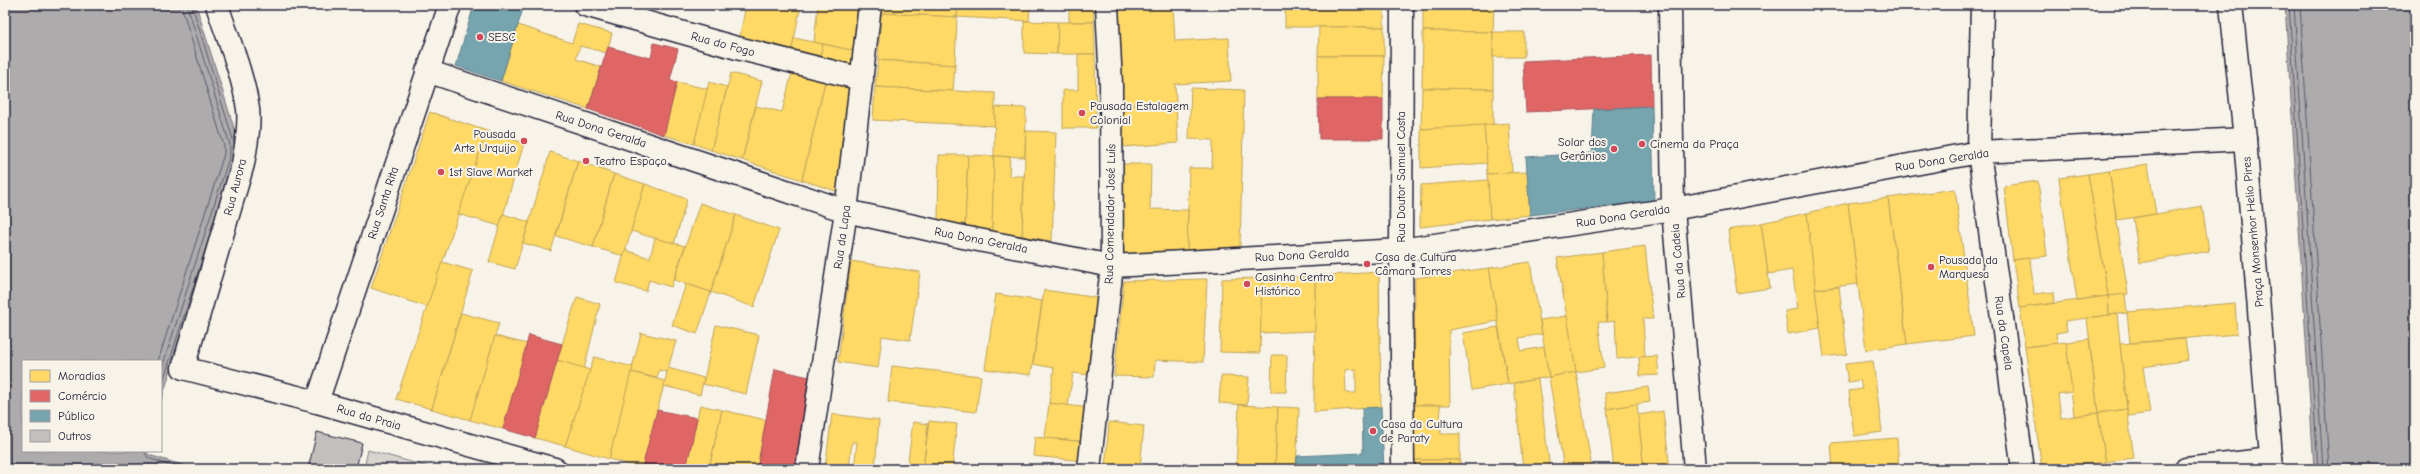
<svg xmlns="http://www.w3.org/2000/svg" width="2420" height="474" font-family="'Comic Neue',sans-serif">
	<style>
		.green { fill: #d8d5cf; stroke: #7d7c85 }
		.water { fill: #aeabad; stroke: #76747f }
		.homes { fill: #ffd966; stroke: #bda259; fill-rule: evenodd }
		.shops { fill: #e06666; stroke: #a75259 }
		.public { fill: #76a5af; stroke: #5d7e8c }
		.lines { fill: none; stroke-linecap: round; stroke-linejoin: round }
		.shore { stroke: #5a5969; stroke-width: 1 }
		.building { fill: #c2bfbd; stroke: #22223b }
		.pedestrian-casing { stroke: #22223b; stroke-width: 25 }
		.minor-casing { stroke: #22223b; stroke-width: 25 }
		.pedestrian { stroke: #f7f3e8; stroke-width: 22 }
		.minor { stroke: #f7f3e8; stroke-width: 22 }
		.poi-dot { fill: #d1495b; stroke: #f7f3e8; stroke-width: 1.5 }
		.labels { text-anchor: middle; stroke-width: 4; stroke-linejoin: round; paint-order: stroke }
		.poi-label { font-size: 12px; fill: #22223b; stroke: #f7f3e8; text-anchor: start }
		.street-label { font-size: 12px; fill: #22223b; stroke: #f7f3e8 }
	</style>
	<rect width="100%" height="100%" fill="#f7f3e8"/>
	<filter id="ink" filterUnits="userSpaceOnUse"><feTurbulence type="fractalNoise" baseFrequency=".025" numOctaves="2"/><feDisplacementMap in="SourceGraphic" scale="8" xChannelSelector="R" yChannelSelector="G"/><feConvolveMatrix kernelMatrix="1 2 1 2 8 2 1 2 1" color-interpolation-filters="sRGB"/></filter>
	<g filter="url(#ink)">
		<!-- green -->
		<polygon class="green" points="368,450 436,469 364,469"/>
		<!-- water -->
		<g class="water">
			<polygon points="5,5 196,5 239,144 239,156 161,401 161,361 23,361 23,451 147,451 149,455 195,469 5,469"/>
			<polygon points="2285,5 2415,5 2415,469 2314,469"/>
		</g>
		<!-- homes -->
		<g class="homes">
			<polygon points="624,5 645,5 643,13"/>
			<polygon points="746,5 801,5 791,54 739,40"/>
			<polygon points="818,5 860,10 855,51 814,42"/>
			<polygon points="836,5 860,5 860,10 836,7"/>
			<polygon points="882,5 958,5 957,17 881,13"/>
			<polygon points="958,5 1030,5 1029,21 957,17"/>
			<polygon points="1069,5 1093,5 1094,22 1069,22"/>
			<polygon points="1116,5 1173,5 1175,41 1229,38 1231,81 1175,84 1176,103 1120,106"/>
			<polygon points="1213,5 1243,5 1243,6 1213,8"/>
			<rect x="1285" y="5" width="99" height="22"/>
			<polygon points="1423,5 1494,5 1493,32 1423,31"/>
			<polygon points="1582,5 1649,5 1649,6 1582,8"/>
			<polygon points="881,13 957,17 955,65 878,60"/>
			<polygon points="1024,21 1058,22 1057,54 1024,53"/>
			<polygon points="1058,22 1094,22 1095,54 1057,54"/>
			<polygon points="578,24 612,33 607,53 580,46 576,59 601,67 588,109 501,81 518,25 572,43"/>
			<polygon points="1319,27 1384,27 1384,56 1318,56"/>
			<polygon points="1423,31 1493,32 1493,89 1422,88"/>
			<rect x="1493" y="32" width="31" height="25"/>
			<polygon points="794,38 823,44 819,62 791,54"/>
			<polygon points="823,44 855,51 853,71 819,62"/>
			<polygon points="1078,54 1095,54 1096,128 1063,128 1063,90 1078,90"/>
			<polygon points="1318,56 1384,56 1383,99 1318,99"/>
			<polygon points="878,60 955,65 953,91 875,87"/>
			<polygon points="793,69 826,78 802,180 742,160 756,106 782,112"/>
			<polygon points="731,73 762,81 742,160 711,150"/>
			<polygon points="826,78 851,85 839,192 802,180"/>
			<polygon points="677,82 708,89 694,144 664,135"/>
			<polygon points="709,82 727,87 711,150 694,144"/>
			<polygon points="875,87 995,93 995,126 873,120"/>
			<polygon points="1191,88 1244,90 1240,247 1187,250 1189,168 1212,168 1213,140 1189,139"/>
			<polygon points="1422,88 1493,89 1493,125 1421,129"/>
			<polygon points="1176,103 1178,143 1122,147 1120,106"/>
			<polygon points="995,107 1026,108 1025,157 994,156"/>
			<polygon points="430,112 487,131 427,307 371,288"/>
			<polygon points="1509,123 1512,173 1487,174 1484,125"/>
			<polygon points="1484,125 1487,163 1421,168 1421,129"/>
			<polygon points="487,131 524,143 500,226 458,214"/>
			<polygon points="1026,131 1056,132 1052,241 1022,236"/>
			<polygon points="550,152 578,161 551,251 523,243"/>
			<polygon points="939,155 968,155 965,227 938,222"/>
			<polygon points="968,155 994,156 992,231 965,227"/>
			<polygon points="994,156 1010,157 1009,176 1024,176 1022,236 992,231"/>
			<polygon points="578,161 614,174 593,247 556,236"/>
			<polygon points="1121,164 1151,164 1150,209 1188,210 1187,250 1123,254"/>
			<polygon points="2148,165 2156,214 2117,220 2109,171"/>
			<polygon points="2109,171 2128,294 2108,296 2088,174"/>
			<polygon points="1527,172 1530,215 1490,219 1487,174"/>
			<polygon points="614,174 645,184 624,256 593,247"/>
			<polygon points="2088,174 2108,296 2077,300 2059,178"/>
			<polygon points="1488,180 1490,219 1420,227 1421,185"/>
			<polygon points="2038,181 2047,256 2013,260 2004,186"/>
			<polygon points="645,184 687,199 674,244 631,231"/>
			<polygon points="1955,189 1974,336 1907,344 1888,198"/>
			<polygon points="1888,198 1907,344 1866,350 1848,203"/>
			<polygon points="700,203 736,215 711,292 674,280"/>
			<polygon points="1848,203 1858,284 1815,289 1807,213"/>
			<polygon points="2202,206 2209,251 2140,263 2133,218"/>
			<polygon points="1807,213 1820,328 1788,334 1785,311 1798,309 1792,270 1768,274 1761,223"/>
			<polygon points="503,214 529,222 515,269 489,262"/>
			<polygon points="736,215 779,230 754,307 711,292"/>
			<polygon points="1761,223 1770,288 1737,293 1728,230"/>
			<polygon points="655,238 685,246 671,287 649,280 646,291 616,283 625,250 650,258"/>
			<polygon points="1645,246 1653,319 1643,319 1645,356 1617,359 1615,321 1607,322 1602,252"/>
			<polygon points="1602,252 1607,322 1598,322 1604,368 1576,372 1557,258"/>
			<polygon points="2030,258 2034,294 2053,292 2054,303 2020,308 2013,260"/>
			<polygon points="851,261 920,272 910,340 882,336 878,368 838,362"/>
			<polygon points="442,262 473,271 432,409 396,399"/>
			<polygon points="1530,262 1542,334 1519,338 1521,351 1544,347 1549,377 1508,384 1489,268"/>
			<polygon points="1489,268 1498,321 1449,330 1450,405 1414,405 1415,278"/>
			<path d="M1379 272 1381 407 1314 412 1315 276ZM1356 369V393H1346L1345 370Z"/>
			<polygon points="1315,276 1315,331 1260,333 1262,278"/>
			<polygon points="1262,278 1260,353 1220,352 1222,279"/>
			<polygon points="1207,279 1203,362 1155,360 1154,377 1114,376 1124,281"/>
			<polygon points="686,284 711,292 697,334 672,325"/>
			<polygon points="1839,287 1847,354 1824,357 1815,289"/>
			<polygon points="1044,290 1099,298 1090,375 1073,373 1068,406 1049,403 1054,368 1033,364"/>
			<polygon points="996,294 1042,301 1031,375 985,369"/>
			<polygon points="2125,294 2127,313 2109,315 2108,296"/>
			<polygon points="2108,296 2109,315 2065,321 2067,331 2056,333 2057,343 2025,347 2020,308"/>
			<polygon points="577,297 600,304 584,369 557,360"/>
			<polygon points="2235,303 2237,334 2130,343 2127,312"/>
			<polygon points="461,313 499,323 470,420 432,409"/>
			<polygon points="2117,314 2127,409 2098,413 2087,318"/>
			<polygon points="1567,316 1576,372 1549,377 1540,320"/>
			<polygon points="716,325 759,335 746,394 703,384"/>
			<polygon points="1498,327 1508,384 1472,390 1463,333"/>
			<polygon points="641,333 676,341 667,372 659,370 657,378 631,372"/>
			<polygon points="495,336 527,344 503,429 470,420"/>
			<polygon points="2089,339 2098,413 2074,416 2066,342"/>
			<polygon points="2185,339 2188,360 2143,367 2150,413 2128,416 2120,344"/>
			<polygon points="2066,342 2072,392 2058,394 2061,418 2098,413 2106,462 2042,469 2025,347"/>
			<polygon points="1272,355 1287,355 1286,392 1271,392"/>
			<polygon points="1657,356 1659,375 1640,376 1639,357"/>
			<polygon points="594,357 633,367 609,459 565,446"/>
			<polygon points="557,360 590,370 565,446 535,438"/>
			<polygon points="1873,361 1882,432 1854,436 1849,391 1862,389 1860,380 1848,382 1845,364"/>
			<polygon points="892,366 981,376 976,412 888,402"/>
			<polygon points="668,368 704,378 700,395 664,386"/>
			<polygon points="631,372 665,381 642,468 609,459"/>
			<polygon points="1576,372 1592,469 1564,469 1549,377"/>
			<polygon points="1221,376 1249,377 1247,405 1219,403"/>
			<polygon points="1538,379 1550,469 1523,469 1514,383"/>
			<polygon points="1648,387 1650,402 1607,409 1605,393"/>
			<polygon points="1049,403 1090,408 1086,442 1045,438"/>
			<polygon points="1637,404 1644,469 1614,469 1607,409"/>
			<polygon points="700,405 722,410 709,469 686,469"/>
			<polygon points="1239,405 1278,407 1275,469 1236,469"/>
			<polygon points="1414,405 1440,405 1441,434 1460,434 1460,460 1414,460"/>
			<polygon points="1278,407 1299,408 1296,469 1275,469"/>
			<polygon points="2127,409 2134,458 2106,462 2098,413"/>
			<polygon points="722,410 766,420 757,469 709,469"/>
			<polygon points="1663,411 1670,469 1644,469 1638,415"/>
			<path d="M832 414 879 420 875 469H825ZM852 442H857L854 469 849 468Z"/>
			<polygon points="929,421 957,424 952,469 923,469"/>
			<polygon points="913,422 928,424 923,469 907,469"/>
			<polygon points="1109,422 1144,426 1140,469 1105,469"/>
			<polygon points="1035,437 1086,442 1084,461 1033,456"/>
			<polygon points="1897,438 1899,469 1833,469 1831,443"/>
			<rect x="1414" y="460" width="46" height="9"/>
			<polygon points="1523,464 1523,469 1487,469 1487,467"/>
		</g>
		<!-- shops -->
		<g class="shops">
			<polygon points="654,43 678,49 670,80 677,82 664,135 588,109 608,47 651,58"/>
			<polygon points="1651,55 1652,106 1526,112 1523,61"/>
			<polygon points="1318,99 1383,99 1383,139 1319,139"/>
			<polygon points="529,335 562,344 535,438 503,429"/>
			<polygon points="775,369 809,377 795,469 757,469"/>
			<polygon points="657,410 697,418 686,469 642,468"/>
		</g>
		<!-- public -->
		<g class="public">
			<polygon points="474,5 524,5 501,81 456,66"/>
			<polygon points="1652,106 1654,201 1530,215 1526,157 1592,153 1594,109"/>
			<polygon points="1381,407 1384,469 1296,469 1297,456 1363,453 1362,408"/>
		</g>
		<g class="lines">
			<!-- shore -->
			<g class="shore">
				<polyline points="192,5 234,143"/>
				<polyline points="2289,5 2318,469"/>
				<polyline points="2294,5 2323,469"/>
				<polyline points="2300,5 2329,469"/>
				<polyline points="158,361 224,154 224,146 181,5"/>
				<polyline points="161,371 230,155 230,145 187,5"/>
				<polyline points="161,388 207,244"/>
				<polyline points="144,451 148,458 182,469"/>
			</g>
		</g>
		<!-- building -->
		<polygon class="building" points="317,432 362,443 356,469 308,469"/>
		<g class="lines">
			<defs>
				<g id="pedestrian">
					<polyline points="585,5 737,48 862,79"/>
					<polyline points="1402,5 1401,250 1403,469"/>
					<polyline points="1670,5 1673,209 1695,469"/>
					<polyline points="1982,5 1979,152 2023,469"/>
					<polyline points="427,71 846,211 963,237 1112,266 1401,250 1673,209 1979,152 2245,139"/>
					<polyline points="317,402 450,5"/>
					<polyline points="807,469 846,211 870,5"/>
					<polyline points="1089,469 1112,266 1111,84 1107,5"/>
					<polyline points="2186,469 2271,459"/>
				</g>
				<g id="minor">
					<path d="M217 5C228 39 243 74 248 109 250 127 246 146 243 164L183 368 317 402 555 469"/>
					<polyline points="2231,5 2245,139 2272,469"/>
				</g>
			</defs>
			<!-- pedestrian casing -->
			<use href="#pedestrian" class="pedestrian-casing"/>
			<!-- minor casing -->
			<use href="#minor" class="minor-casing"/>
			<!-- pedestrian -->
			<use href="#pedestrian" class="pedestrian"/>
			<!-- minor -->
			<use href="#minor" class="minor"/>
		</g>
	</g>
	<!-- markers -->
	<g class="poi-dot">
		<circle cx="480" cy="37" r="4"/>
		<circle cx="1082" cy="113" r="4"/>
		<circle cx="524" cy="141" r="4"/>
		<circle cx="1642" cy="144" r="4"/>
		<circle cx="1614" cy="149" r="4"/>
		<circle cx="586" cy="161" r="4"/>
		<circle cx="441" cy="172" r="4"/>
		<circle cx="1367" cy="264" r="4"/>
		<circle cx="1931" cy="267" r="4"/>
		<circle cx="1247" cy="284" r="4"/>
		<circle cx="1373" cy="431" r="4"/>
	</g>
	<g class="labels">
		<!-- poi labels -->
		<g class="poi-label">
			<text x="488" y="41">SESC</text>
			<text x="1090" y="110">Pausada Estalagem<tspan x="1090" dy="14">Colonial</tspan></text>
			<text x="516" y="138" text-anchor="end">Pousada<tspan x="516" dy="14">Arte Urquijo</tspan></text>
			<text x="1606" y="146" text-anchor="end">Solar dos<tspan x="1606" dy="14">Gerânios</tspan></text>
			<text x="1650" y="148">Cinema da Praça</text>
			<text x="594" y="165">Teatro Espaço</text>
			<text x="449" y="176">1st Slave Market</text>
			<text x="1375" y="261">Casa de Cultura<tspan x="1375" dy="14">Câmara Torres</tspan></text>
			<text x="1939" y="264">Pousada da<tspan x="1939" dy="14">Marquesa</tspan></text>
			<text x="1255" y="281">Casinha Centro<tspan x="1255" dy="14">Histórico</tspan></text>
			<text x="1381" y="428">Casa da Cultura<tspan x="1381" dy="14">de Paraty</tspan></text>
		</g>
		<!-- street labels -->
		<g class="street-label">
			<text transform="translate(723 44) rotate(15)" y="4">Rua do Fogo</text>
			<text transform="translate(601 129) rotate(18)" y="4">Rua Dona Geralda</text>
			<text transform="translate(1942 160) rotate(-9)" y="4">Rua Dona Geralda</text>
			<text transform="translate(1401 177) rotate(-90)" y="4">Rua Doutor Samuel Costa</text>
			<text transform="translate(235 187) rotate(-75)" y="4">Rua Aurora</text>
			<text transform="translate(383 203) rotate(-72)" y="4">Rua Santa Rita</text>
			<text transform="translate(1110 214) rotate(-89)" y="4">Rua Comendador José Luís</text>
			<text transform="translate(1623 216) rotate(-9)" y="4">Rua Dona Geralda</text>
			<text transform="translate(2253 232) rotate(-95)" y="4">Praça Monsenhor Helio Pires</text>
			<text transform="translate(842 237) rotate(-82)" y="4">Rua da Lapa</text>
			<text transform="translate(981 240) rotate(11)" y="4">Rua Dona Geralda</text>
			<text transform="translate(1302 255) rotate(-3)" y="4">Rua Dona Geralda</text>
			<text transform="translate(1678 261) rotate(-95)" y="4">Rua da Cadeia</text>
			<text transform="translate(2004 333) rotate(82)" y="4">Rua da Capela</text>
			<text transform="translate(369 417) rotate(16)" y="4">Rua da Praia</text>
		</g>
	</g>
	<!-- margin -->
	<rect width="2420" height="474" fill="none" stroke="#f7f3e8" stroke-width="20"/>
	<rect x="10" y="10" width="2400" height="454" fill="none" stroke="#22223b" stroke-width="1.5" filter="url(#ink)"/>
	<!-- legend -->
	<rect x="22" y="360" width="140" height="92" fill="#f7f3e8" stroke="#a29fa3"/>
	<rect x="30" y="370" width="20" height="12" fill="#ffd966" stroke="#a29fa3"/>
	<text x="58" y="380" font-size="12" fill="#22223b">Moradias</text>
	<rect x="30" y="390" width="20" height="12" fill="#e06666" stroke="#a29fa3"/>
	<text x="58" y="400" font-size="12" fill="#22223b">Comércio</text>
	<rect x="30" y="410" width="20" height="12" fill="#76a5af" stroke="#a29fa3"/>
	<text x="58" y="420" font-size="12" fill="#22223b">Público</text>
	<rect x="30" y="430" width="20" height="12" fill="#c2bfbd" stroke="#a29fa3"/>
	<text x="58" y="440" font-size="12" fill="#22223b">Outros</text>
</svg>
